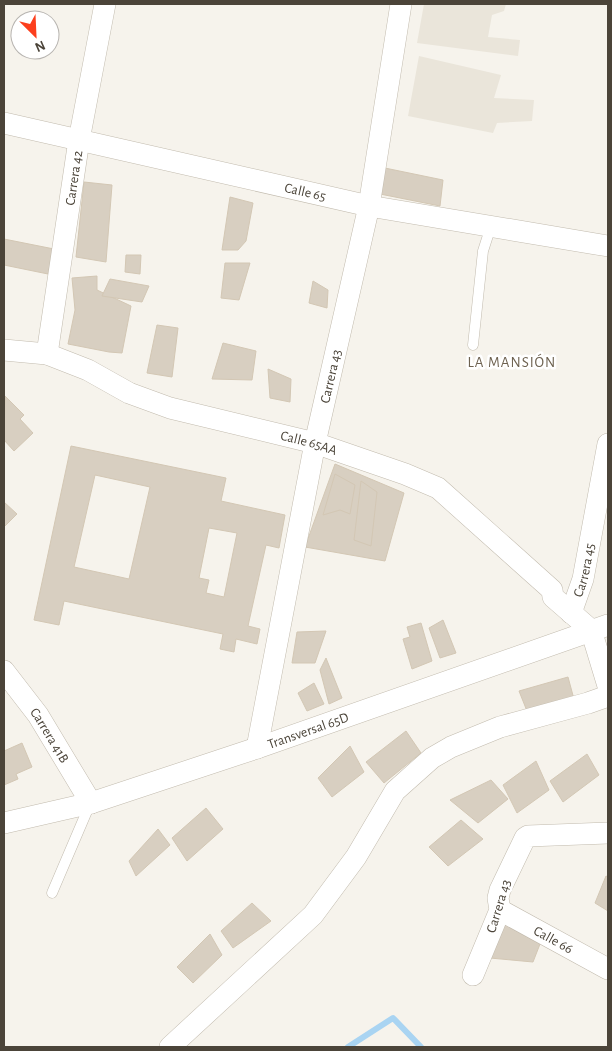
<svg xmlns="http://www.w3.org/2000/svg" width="612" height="1051" font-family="'Alegreya Sans',sans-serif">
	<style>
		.residential { fill: #eae5da }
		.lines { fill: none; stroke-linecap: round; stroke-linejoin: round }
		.stream { stroke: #a9d4f2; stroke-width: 6 }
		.building { fill: #d8cfc1; stroke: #d3c7b4; fill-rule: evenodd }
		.service-casing { stroke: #c2bbae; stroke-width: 11 }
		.minor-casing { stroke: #c2bbae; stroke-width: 22 }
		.service { stroke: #fff; stroke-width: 10 }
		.minor { stroke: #fff; stroke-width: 21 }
		.labels { text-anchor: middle; stroke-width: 5; stroke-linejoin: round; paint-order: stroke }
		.street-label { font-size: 14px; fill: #4b4439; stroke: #fff }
		.neighbourhood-label { font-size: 15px; letter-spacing: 1px; fill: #6e6250; stroke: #fff }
	</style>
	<rect width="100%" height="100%" fill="#f6f3ec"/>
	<!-- residential -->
	<g class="residential">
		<polygon points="424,4 506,4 504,11 492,15 488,37 520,40 518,56 417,43"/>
		<polygon points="419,56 501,75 494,98 534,100 532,121 497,123 493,133 408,116"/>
	</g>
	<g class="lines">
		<!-- stream -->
		<polyline class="stream" points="348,1047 393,1018 421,1047"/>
	</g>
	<!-- building -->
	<g class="building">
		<polygon points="380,167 443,180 440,206 375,193"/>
		<polygon points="84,182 112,185 106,262 76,257"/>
		<polygon points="230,197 253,203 246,241 238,250 222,250"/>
		<polygon points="4,239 54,249 48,274 4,265"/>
		<polygon points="126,255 141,255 140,274 125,272"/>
		<polygon points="225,263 250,263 239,300 221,298"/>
		<polygon points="97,276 97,290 131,306 122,353 109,352 68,344 75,310 72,278"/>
		<polygon points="110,279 149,286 142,302 102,296"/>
		<polygon points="313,281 328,290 327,308 309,303"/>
		<polygon points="157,325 178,328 172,377 147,373"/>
		<polygon points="223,343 256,351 252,380 212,379"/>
		<polygon points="268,369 291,379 290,402 270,398"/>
		<polygon points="5,396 24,415 20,419 33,433 14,451 4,440"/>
		<path d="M71 446 226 478 221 501 285 515 279 548 266 545 248 626 260 629 257 644 236 639 234 652 220 649 223 634 64 601 59 625 34 620ZM95 475 150 487 129 579 74 567ZM209 528 237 533 224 597 206 593 209 580 199 578Z"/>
		<polygon points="335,464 404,493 385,561 305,547"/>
		<polygon points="335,474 355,485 350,514 340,510 323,515"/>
		<polygon points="361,481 377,492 371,546 354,540"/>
		<polygon points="4,502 17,514 4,527"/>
		<polygon points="443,620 456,653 440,658 429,628"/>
		<polygon points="421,623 432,661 412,669 403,639 410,637 407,627"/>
		<polygon points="326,631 315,663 292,663 297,632"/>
		<polygon points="326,658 342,698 329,704 320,670"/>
		<polygon points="568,677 575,703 529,716 519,691"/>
		<polygon points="314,683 324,704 307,711 298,693"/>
		<polygon points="406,731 421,753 384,783 366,762"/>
		<polygon points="22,743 32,767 16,774 18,779 4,785 4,751"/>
		<polygon points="350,746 364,772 332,797 318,778"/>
		<polygon points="587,754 599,775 563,802 550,781"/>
		<polygon points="536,761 549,790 517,813 503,785"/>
		<polygon points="491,780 508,799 478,823 450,800"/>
		<polygon points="206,808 223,829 187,861 172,838"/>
		<polygon points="461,820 483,839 448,866 429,847"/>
		<polygon points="158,829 170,845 136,876 129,861"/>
		<polygon points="606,876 608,877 608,911 595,903"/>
		<polygon points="252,903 271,921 233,948 221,931"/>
		<polygon points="504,924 540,944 533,962 490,958"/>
		<polygon points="210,934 222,955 193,983 177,967"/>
	</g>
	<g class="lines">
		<defs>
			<g id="service">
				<polyline points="473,345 483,251 491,226"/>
				<polyline points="52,893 90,804"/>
			</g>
			<g id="minor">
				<path id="s1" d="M4 123 369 206 608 246"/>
				<path id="s2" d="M4 350 47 354 88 370 129 393 170 408 315 443 405 474 438 488 552 590 553 597 591 630 608 686"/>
				<path id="s3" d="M47 354 79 140 105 4"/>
				<path id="s4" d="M571 613 583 579 608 444"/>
				<path id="s5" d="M4 671 38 715 91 803"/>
				<path id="s6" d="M257 748 315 443 369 206 401 4"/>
				<path id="s7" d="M4 823 91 803 257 748 608 625"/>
				<path id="s8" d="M500 910 608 969"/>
				<polyline points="473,975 500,910 498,898 500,890 525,838 528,836 608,833"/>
				<polyline points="170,1047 313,915 356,857 395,791 432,758 451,747 500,727 588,703 608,696"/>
			</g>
		</defs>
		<!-- service casing -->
		<use href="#service" class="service-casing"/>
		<!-- minor casing -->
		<use href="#minor" class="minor-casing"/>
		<!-- service -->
		<use href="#service" class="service"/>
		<!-- minor -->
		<use href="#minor" class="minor"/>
	</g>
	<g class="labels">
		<!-- street labels -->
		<g class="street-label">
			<text dy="5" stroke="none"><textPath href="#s3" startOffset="178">Carrera 42</textPath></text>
			<text dy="5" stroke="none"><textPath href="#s1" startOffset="309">Calle 65</textPath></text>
			<text dy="5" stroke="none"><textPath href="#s6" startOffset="379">Carrera 43</textPath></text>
			<text dy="5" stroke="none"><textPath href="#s2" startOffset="321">Calle 65AA</textPath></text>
			<text dy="5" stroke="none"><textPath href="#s4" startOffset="45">Carrera 45</textPath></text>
			<text dy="5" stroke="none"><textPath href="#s7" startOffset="318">Transversal 65D</textPath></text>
			<text dy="5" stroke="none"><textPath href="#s5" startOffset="79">Carrera 41B</textPath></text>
			<text transform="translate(498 906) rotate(-73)" y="5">Carrera 43</text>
			<text dy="5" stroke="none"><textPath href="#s8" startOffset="61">Calle 66</textPath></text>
		</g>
		<!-- neighbourhood labels -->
		<g class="neighbourhood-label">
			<text x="512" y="367">LA MANSIÓN</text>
		</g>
	</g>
	<!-- border -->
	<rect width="612" height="1051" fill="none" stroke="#4b4439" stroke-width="10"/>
	<!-- north arrow -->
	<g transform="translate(35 35) rotate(156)"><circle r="24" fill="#ffffff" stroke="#b7b4b0"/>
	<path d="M0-4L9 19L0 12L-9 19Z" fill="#fc3f1d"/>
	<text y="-8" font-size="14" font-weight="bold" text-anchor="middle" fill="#4b4439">N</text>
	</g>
</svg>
